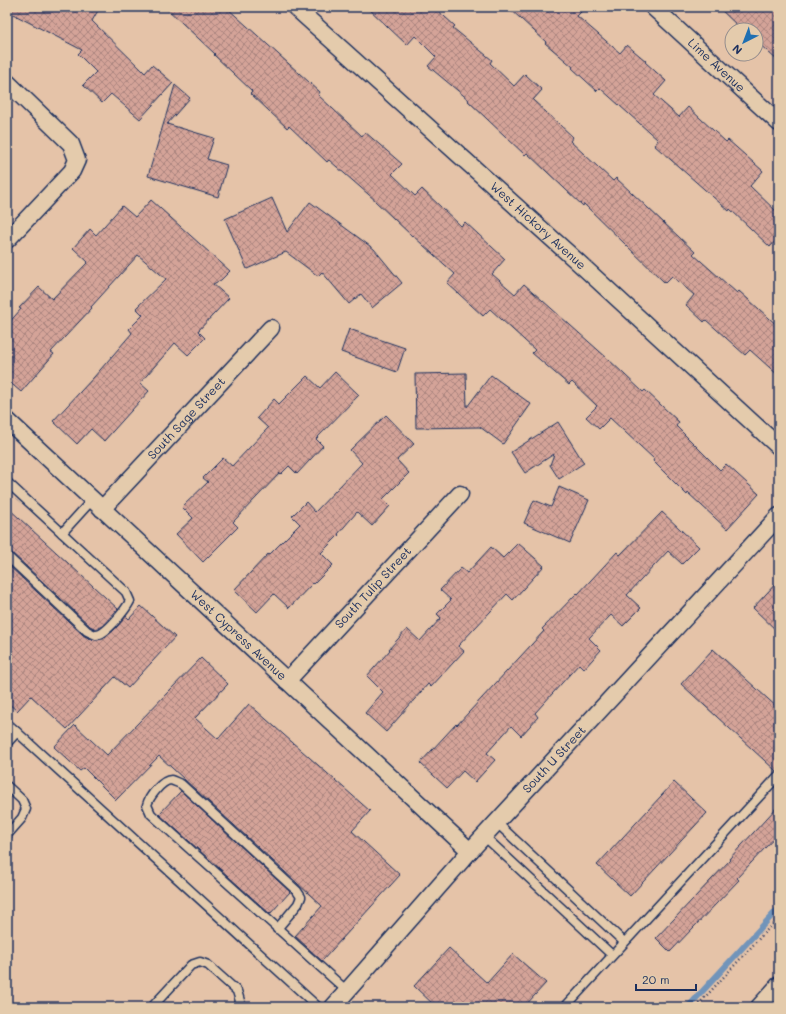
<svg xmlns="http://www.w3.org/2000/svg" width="786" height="1014" font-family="Mali,sans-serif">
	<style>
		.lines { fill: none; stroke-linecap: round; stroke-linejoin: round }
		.stream { stroke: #7194ba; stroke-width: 6 }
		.building { fill: url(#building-cross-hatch); stroke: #1b2f5e }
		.lane-casing { stroke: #1b2f5e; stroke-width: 11 }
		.street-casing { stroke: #1b2f5e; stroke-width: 19 }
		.path { stroke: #1b2f5e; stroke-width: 2.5; stroke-dasharray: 1 3; stroke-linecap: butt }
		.lane { stroke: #e4cbac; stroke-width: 8 }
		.street { stroke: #e4cbac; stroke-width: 16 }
		.labels { text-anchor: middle; stroke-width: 3.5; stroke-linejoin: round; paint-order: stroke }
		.street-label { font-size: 12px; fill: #1b2f5e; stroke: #e4cbac }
	</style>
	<defs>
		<pattern id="building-cross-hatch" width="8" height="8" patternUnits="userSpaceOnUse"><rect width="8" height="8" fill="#d4a398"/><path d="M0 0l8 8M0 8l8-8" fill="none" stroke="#ab857f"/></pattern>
	</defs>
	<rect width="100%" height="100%" fill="#e5c3a8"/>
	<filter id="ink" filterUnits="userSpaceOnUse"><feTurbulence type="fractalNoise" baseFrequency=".025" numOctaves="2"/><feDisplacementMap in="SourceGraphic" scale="8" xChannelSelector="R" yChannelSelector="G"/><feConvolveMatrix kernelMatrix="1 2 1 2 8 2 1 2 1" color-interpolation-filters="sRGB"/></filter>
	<g filter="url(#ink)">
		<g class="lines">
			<!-- stream -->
			<polyline class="stream" points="688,1007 779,908"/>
		</g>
		<!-- building -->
		<g class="building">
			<polygon points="7,7 100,7 92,21 145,73 152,65 173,83 140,119 111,94 102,103 83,85 96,72 78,54 82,50 7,11"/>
			<polygon points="165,7 226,7 320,92 318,95 362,136 365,132 402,164 392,174 415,196 422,189 461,226 465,222 505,259 492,274 515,294 524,284 607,358 643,392 645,390 679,422 676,426 720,470 726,464 759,494 727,529 688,493 687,495 653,461 654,459 610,418 599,429 586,417 597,406 572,382 569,385 532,353 535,350 490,309 483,316 447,283 455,274 412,235 412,236 375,201 376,201 329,160 327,162 289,126 287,128 250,93 252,91 214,55 215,54"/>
			<polygon points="367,7 434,7 455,26 453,28 492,60 490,63 514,86 525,74 542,90 533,100 573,137 570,141 613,181 616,178 695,252 693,254 737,293 739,291 779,327 779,376 750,350 745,355 706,320 704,322 686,305 694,295 672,276 665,283 584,204 583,206 527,153 525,155 468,101 469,100 428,66 436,57 415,36 407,45"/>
			<polygon points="508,7 586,7 577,16 620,53 627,45 646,61 645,62 666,81 654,95 679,117 688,107 726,142 728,140 763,171 750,186 779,214 779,237 770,247 730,209 729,211 654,145 658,140 600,88 597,91 572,68 573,67 545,43 546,42"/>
			<polygon points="718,7 779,7 779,62 756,41 756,30 742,30"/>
			<polygon points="175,85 190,98 167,124 214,138 207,159 227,165 218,197 148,176"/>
			<polygon points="272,198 287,232 310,202 374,249 402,283 372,308 361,294 349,304 322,272 318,276 286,252 247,269 225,219"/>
			<polygon points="151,200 230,271 221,280 213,284 229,298 198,331 205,338 188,355 175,343 140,383 149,391 104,441 91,429 77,444 53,421 94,377 132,333 129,329 143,315 136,308 166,279 138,255 91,307 92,308 51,352 54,354 21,392 7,380 7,325 21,309 19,308 39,287 52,299 88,262 73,248 90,229 96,235 122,206 135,217"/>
			<polygon points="349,329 405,348 397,372 341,352"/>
			<polygon points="335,372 359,395 316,439 323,446 297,474 289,466 281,474 280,473 233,522 238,527 203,562 176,534 193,518 182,507 208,482 203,478 223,458 232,466 268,428 257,418 274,399 279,404 307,376 320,388"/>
			<polygon points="466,373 467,407 491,375 531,404 503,444 480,427 416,428 415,374"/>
			<polygon points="386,415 414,444 397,460 409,473 383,499 390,506 372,526 357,512 338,534 339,535 321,553 333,565 314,584 313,583 289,608 274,594 257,612 234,590 268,554 269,555 300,524 292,516 306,502 315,512 362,463 350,450"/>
			<polygon points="558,422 584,463 559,479 550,465 554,454 525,473 511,452"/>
			<polygon points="559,487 589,500 570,543 524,523 534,500 551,507"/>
			<polygon points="7,507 118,609 102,626 96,629 90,626 11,552 7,551"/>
			<polygon points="662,512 699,547 682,564 668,551 627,595 641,608 623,626 611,615 589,638 601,650 584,669 579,664 535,713 538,717 521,736 511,726 487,753 495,760 475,782 463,771 447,788 420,763 456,724 457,725 544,631 542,629 577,593 578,594 617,552 620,555"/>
			<polygon points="518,543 544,566 513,600 507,594 458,646 464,651 431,687 428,684 386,732 365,713 383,692 367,676 390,650 389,649 407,629 420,641 441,618 437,614 451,600 440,590 461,568 467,573 491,547 503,558"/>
			<polygon points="7,564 83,635 90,639 97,640 103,639 114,630 126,616 129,619 141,606 175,637 128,688 115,677 67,729 31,696 17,711 7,702"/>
			<polygon points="779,580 779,633 753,608"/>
			<polygon points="713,649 779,709 779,770 776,771 681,684"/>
			<polygon points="201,658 228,684 195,718 218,739 249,704 370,811 352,831 400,875 322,961 295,936 322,906 159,756 116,800 84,768 80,771 54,747 75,725 107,755"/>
			<polygon points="674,782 707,813 630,896 597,865"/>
			<polygon points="181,791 290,892 270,914 159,814"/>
			<polygon points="779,805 779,833 737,878 739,880 670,952 656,938 730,860 729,859"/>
			<polygon points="449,948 487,983 513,954 546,983 524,1007 436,1007 414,986"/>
		</g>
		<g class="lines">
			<defs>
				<g id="lane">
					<path d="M7 482 126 592 130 601C126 609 106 635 96 635 93 634 89 632 87 631L7 556"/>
					<polyline points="62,533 92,500"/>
					<polyline points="7,723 318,1007"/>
					<polyline points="7,743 17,732"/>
					<polyline points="7,786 22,800 26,809 22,818 7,835"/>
					<polyline points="496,822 624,942"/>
					<polyline points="484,836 612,955"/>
					<path d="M277 929 298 904 301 897 297 891 181 784C178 783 174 781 171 780 162 780 149 797 147 805L151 814 347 991"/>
					<polyline points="152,1007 191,965 200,962 208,965 237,991 240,1001 238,1007"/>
					<polyline points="565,1007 779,775"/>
				</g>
				<g id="street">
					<path id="s1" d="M295 7 579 263 779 447"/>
					<path id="s2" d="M653 7 779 123"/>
					<polyline points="7,82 71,144 77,160 72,171 7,240"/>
					<path id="s3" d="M7 420 470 851"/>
					<path id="s4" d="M102 509 271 328"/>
					<path id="s5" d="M287 681 460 494"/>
					<path id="s6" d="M333 1007 470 851 779 516"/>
					<polyline points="759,1007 779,985"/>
				</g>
			</defs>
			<!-- lane casing -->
			<use href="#lane" class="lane-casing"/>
			<!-- street casing -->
			<use href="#street" class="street-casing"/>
			<!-- path -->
			<polyline class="path" points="696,1007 779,917"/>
			<!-- lane -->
			<use href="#lane" class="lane"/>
			<!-- street -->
			<use href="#street" class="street"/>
		</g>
	</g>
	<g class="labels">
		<!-- street labels -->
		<g class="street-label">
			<text dy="4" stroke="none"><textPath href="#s2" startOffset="86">Lime Avenue</textPath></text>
			<text dy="4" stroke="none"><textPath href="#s1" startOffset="327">West Hickory Avenue</textPath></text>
			<text dy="4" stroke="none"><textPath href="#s4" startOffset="124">South Sage Street</textPath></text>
			<text dy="4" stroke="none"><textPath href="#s5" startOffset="127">South Tulip Street</textPath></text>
			<text dy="4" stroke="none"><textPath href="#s3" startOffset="316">West Cypress Avenue</textPath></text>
			<text dy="4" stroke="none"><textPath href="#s6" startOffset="332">South U Street</textPath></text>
		</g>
	</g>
	<!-- margin -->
	<rect width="786" height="1014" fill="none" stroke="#e4cbac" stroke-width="24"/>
	<rect x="12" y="12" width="762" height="990" fill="none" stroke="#1b2f5e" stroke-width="1.5" filter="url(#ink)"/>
	<!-- north arrow -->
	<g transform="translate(744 42) rotate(222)"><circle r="19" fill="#e4cbac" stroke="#948d8d"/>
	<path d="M0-3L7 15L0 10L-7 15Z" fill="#1f6fb2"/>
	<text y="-6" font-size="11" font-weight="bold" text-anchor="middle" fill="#1b2f5e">N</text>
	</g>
	<!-- scale -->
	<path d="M636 984v6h60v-6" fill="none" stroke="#1b2f5e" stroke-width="2"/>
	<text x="642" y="984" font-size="12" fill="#1b2f5e" stroke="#e4cbac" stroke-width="3" paint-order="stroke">20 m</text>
</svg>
